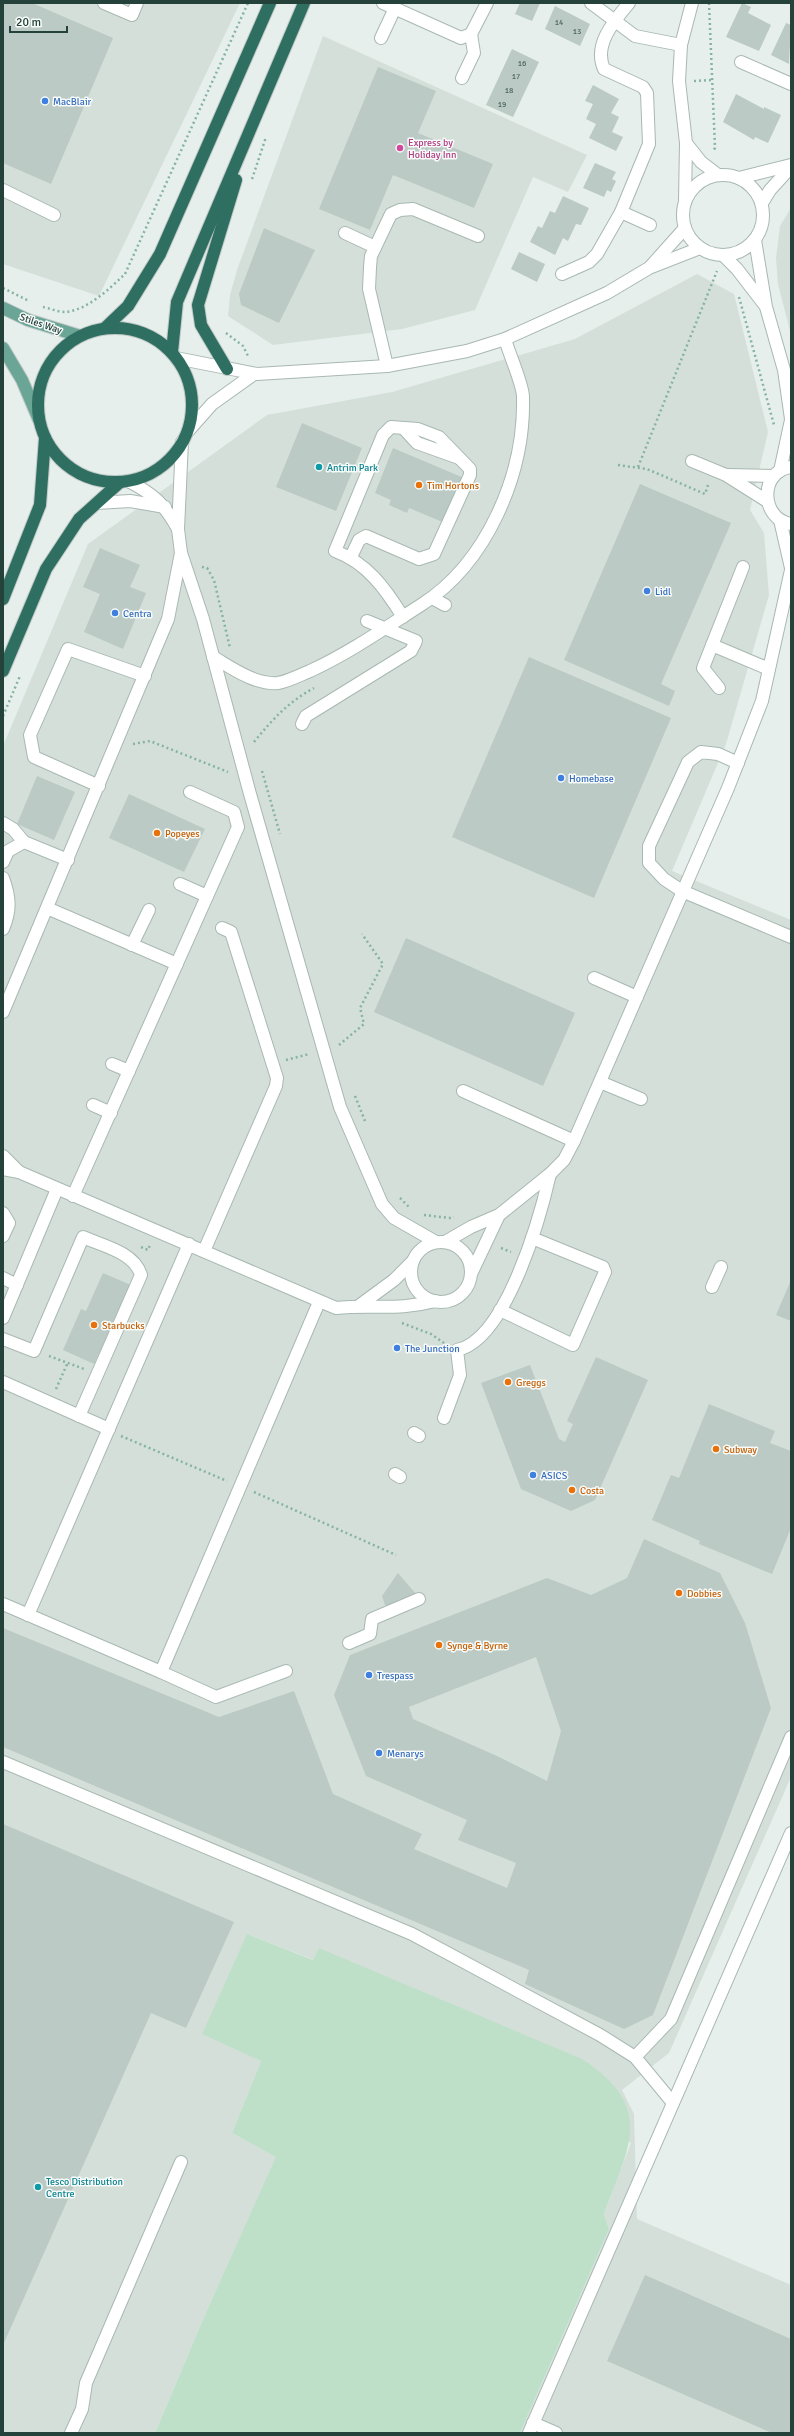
<svg xmlns="http://www.w3.org/2000/svg" width="794" height="2436" font-family="Signika,sans-serif">
	<style>
		.built { fill: #d4dfda }
		.green { fill: #bfe0c8 }
		.building { fill: #bbcac4; fill-rule: evenodd }
		.lines { fill: none; stroke-linecap: round; stroke-linejoin: round }
		.minor-casing { stroke: #a8b8b2; stroke-width: 14 }
		.major-casing { stroke: #c2cac8; stroke-width: 14 }
		.highway-casing { stroke: #c2cac8; stroke-width: 14 }
		.path { stroke: #86b3a5; stroke-width: 2.5; stroke-dasharray: 2 3; stroke-linecap: butt }
		.minor { stroke: #fff; stroke-width: 12 }
		.major { stroke: #6aa596; stroke-width: 12 }
		.highway { stroke: #2f6f62; stroke-width: 12 }
		.shop-dot { fill: #3f7fe0; stroke: #f7fbf9; stroke-width: 1.5 }
		.hotel-dot { fill: #d1479c; stroke: #f7fbf9; stroke-width: 1.5 }
		.culture-dot { fill: #0f9aa8; stroke: #f7fbf9; stroke-width: 1.5 }
		.food-dot { fill: #e8710a; stroke: #f7fbf9; stroke-width: 1.5 }
		.labels { text-anchor: middle; stroke-width: 3; stroke-linejoin: round; paint-order: stroke }
		.number-label { font-size: 8px; fill: #4a645c }
		.shop-label { font-size: 10px; fill: #366cbe; stroke: #f7fbf9; text-anchor: start }
		.hotel-label { font-size: 10px; fill: #b23c85; stroke: #f7fbf9; text-anchor: start }
		.street-label { font-size: 10px; fill: #24423a; stroke: #f7fbf9 }
		.culture-label { font-size: 10px; fill: #0d838f; stroke: #f7fbf9; text-anchor: start }
		.food-label { font-size: 10px; fill: #c56008; stroke: #f7fbf9; text-anchor: start }
	</style>
	<rect width="100%" height="100%" fill="#e6efeb"/>
	<!-- built -->
	<g class="built">
		<polygon points="3,3 240,3 99,296 3,264"/>
		<polygon points="323,36 587,155 568,192 533,177 475,310 402,329 273,345 228,316 230,295 237,270"/>
		<polygon points="791,208 791,335 778,284 776,258 780,226"/>
		<polygon points="697,274 734,294 768,432 750,510 764,533 769,595 726,744 672,871 791,920 791,1777 669,2053 622,2090 634,2114 637,2219 791,2285 791,2433 520,2433 609,2229 604,2214 631,2143 319,1949 314,1960 247,1934 261,2061 232,2133 277,2157 204,2317 155,2433 3,2433 3,746 88,544 267,415 392,392 575,339"/>
	</g>
	<!-- green -->
	<path class="green" d="M247 1934 313 1960 319 1948 582 2059C656 2107 629 2146 604 2214L609 2229 520 2433H155L204 2317 276 2157 232 2133 261 2061 202 2034Z"/>
	<!-- building -->
	<g class="building">
		<polygon points="3,3 32,3 113,38 51,184 3,163"/>
		<polygon points="520,3 540,3 532,21 515,14"/>
		<polygon points="742,3 751,7 748,13 771,25 759,51 726,37"/>
		<polygon points="555,6 590,24 580,46 545,29"/>
		<polygon points="786,23 791,25 789,64 771,55"/>
		<polygon points="512,49 539,62 513,117 486,105"/>
		<polygon points="378,67 436,91 418,133 493,164 474,208 393,175 370,230 319,209"/>
		<polygon points="593,85 619,99 611,113 619,117 612,132 623,137 616,151 589,138 596,124 586,119 593,104 585,101"/>
		<polygon points="736,94 764,109 764,107 781,115 768,143 755,137 754,140 723,122"/>
		<polygon points="595,163 616,172 612,179 616,181 611,192 607,190 604,197 583,188"/>
		<polygon points="563,196 589,208 581,225 576,224 568,241 563,238 555,255 530,242 538,226 542,228 550,211 555,213"/>
		<polygon points="264,228 315,250 279,323 241,305 239,294"/>
		<polygon points="519,252 545,264 537,282 511,269"/>
		<polygon points="302,423 362,448 336,511 276,487"/>
		<polygon points="393,448 464,478 445,523 409,508 407,513 389,505 391,500 375,493"/>
		<polygon points="640,484 731,523 661,684 675,691 669,706 564,660"/>
		<polygon points="100,548 140,565 130,587 146,593 123,649 84,632 100,594 83,587"/>
		<polygon points="529,657 671,718 594,898 452,837"/>
		<polygon points="37,776 75,792 54,840 17,824"/>
		<polygon points="129,794 205,829 184,872 109,838"/>
		<polygon points="406,938 575,1013 543,1086 374,1012"/>
		<polygon points="103,1273 131,1285 107,1356 99,1353 94,1364 63,1350 81,1309 86,1311"/>
		<polygon points="791,1280 791,1321 776,1315"/>
		<polygon points="596,1357 648,1380 595,1500 571,1511 521,1489 481,1383 530,1365 559,1439 565,1442 573,1424 567,1421"/>
		<polygon points="709,1404 775,1431 770,1443 791,1451 791,1528 772,1574 699,1544 700,1541 652,1520 671,1475 679,1478"/>
		<path d="M644 1539 720 1573 745 1623 771 1708 653 2015 624 2029 525 1984 529 1970 3 1747V1628L219 1717 294 1691 333 1794 422 1834 414 1849 507 1888 516 1863 458 1840 467 1820 366 1776 334 1695 350 1655 547 1578 591 1595 627 1578ZM536 1657 561 1731 547 1781 497 1756 413 1719 409 1707Z"/>
		<polygon points="398,1573 416,1594 389,1605 385,1605 382,1596"/>
		<polygon points="3,1824 234,1922 186,2028 151,2013 3,2345"/>
		<polygon points="645,2275 791,2339 791,2433 772,2433 607,2361"/>
	</g>
	<g class="lines">
		<defs>
			<g id="minor">
				<polyline points="104,3 132,15 137,3"/>
				<polyline points="383,3 461,38 471,34 487,3"/>
				<polyline points="591,3 635,36 681,45"/>
				<polyline points="381,38 395,8"/>
				<polyline points="741,62 791,84"/>
				<polyline points="462,78 474,53 471,34"/>
				<polyline points="686,143 701,162 718,175"/>
				<circle cx="723" cy="215" r="40"/>
				<polyline points="739,178 791,165"/>
				<polyline points="3,190 54,215"/>
				<polyline points="685,200 686,143 679,81 681,45 692,3"/>
				<polyline points="762,203 770,190 791,167"/>
				<polyline points="621,212 650,225"/>
				<polyline points="345,233 375,247"/>
				<polyline points="755,240 766,307 784,370 791,419"/>
				<polyline points="723,255 737,269 764,304"/>
				<polyline points="651,266 685,228"/>
				<path d="M562 274 589 262 597 254 621 212 649 144 647 93 643 87 604 69C593 45 614 21 629 3"/>
				<polyline points="176,358 257,374 387,366 467,351 505,339 607,293 649,268 700,248"/>
				<polyline points="387,366 369,289 370,267 371,256 391,214 400,210 413,209 478,236"/>
				<polyline points="189,430 212,404 254,374"/>
				<polyline points="405,430 417,443 459,458"/>
				<polyline points="692,461 726,475 767,501"/>
				<path d="M791 467C759 471 760 519 791 524"/>
				<polyline points="780,471 791,420"/>
				<polyline points="727,475 774,476"/>
				<path d="M128 481C154 494 164 504 178 529"/>
				<polyline points="97,503 130,501 165,507"/>
				<polyline points="780,520 791,568"/>
				<polyline points="181,553 203,619 250,794 340,1107 382,1204 394,1218 436,1242"/>
				<path d="M351 557 359 540 366 536 419 559 434 554 470 475V469L439 437 418 429 391 427 383 435 335 551C367 563 385 588 403 617"/>
				<polyline points="432,598 445,605"/>
				<polyline points="712,645 769,669"/>
				<path d="M213 657C232 668 255 685 278 683 289 681 300 675 310 671 349 653 385 628 421 605 487 563 525 474 523 397 523 384 509 354 505 339"/>
				<polyline points="719,688 703,668 743,567"/>
				<polyline points="302,724 306,716 411,651 416,641 367,621"/>
				<polyline points="738,763 718,754 701,752 688,762 649,846 649,863 664,879 682,891 791,937"/>
				<polyline points="99,786 34,757 30,735 68,649 145,676"/>
				<polyline points="3,823 13,829 24,842"/>
				<polyline points="3,862 8,851 24,842 68,860"/>
				<path d="M3 878C10 897 11 910 3 929"/>
				<polyline points="180,884 207,896"/>
				<polyline points="47,908 177,964"/>
				<polyline points="132,945 149,910"/>
				<polyline points="594,978 637,997"/>
				<polyline points="3,1012 168,619 181,553 178,529 182,442"/>
				<polyline points="112,1064 129,1071"/>
				<polyline points="600,1082 641,1099"/>
				<polyline points="463,1091 574,1141"/>
				<polyline points="93,1105 111,1113"/>
				<polyline points="3,1156 19,1172"/>
				<path d="M3 1169 19 1172 336 1308C372 1304 398 1311 435 1301"/>
				<polyline points="73,1196 238,827 234,812 190,792"/>
				<polyline points="3,1213 9,1223 3,1236"/>
				<polyline points="445,1242 471,1227 499,1215 550,1174 564,1160 574,1141 728,788 762,701 791,570"/>
				<circle cx="441" cy="1272" r="30"/>
				<polyline points="204,1251 276,1086 277,1078 231,932 222,928"/>
				<polyline points="471,1274 499,1215"/>
				<polyline points="3,1278 17,1285"/>
				<polyline points="712,1287 721,1267"/>
				<polyline points="360,1305 394,1280 413,1261"/>
				<polyline points="500,1310 573,1345 605,1272 603,1267 532,1238"/>
				<polyline points="3,1318 57,1189"/>
				<path d="M3 1339 34 1351 83 1237C103 1246 134 1252 141 1275L79 1416"/>
				<polyline points="3,1382 109,1429"/>
				<path d="M444 1418 460 1375 457 1350C506 1340 540 1218 550 1174"/>
				<polyline points="414,1433 419,1436"/>
				<polyline points="395,1474 400,1477"/>
				<polyline points="3,1604 161,1672 319,1302"/>
				<polyline points="28,1615 189,1244"/>
				<polyline points="349,1643 370,1634 372,1619 419,1599"/>
				<polyline points="161,1672 216,1697 286,1671"/>
				<polyline points="3,1762 412,1934 600,2035 635,2057 673,2103"/>
				<polyline points="635,2057 671,2019 791,1737"/>
				<polyline points="533,2423 556,2433"/>
				<polyline points="71,2433 82,2409 86,2383 181,2162"/>
				<polyline points="529,2433 791,1833"/>
			</g>
			<g id="major">
				<polyline points="3,308 28,320 80,336"/>
				<polyline points="3,348 22,380 39,420"/>
			</g>
			<g id="highway">
				<circle cx="115" cy="405" r="77"/>
				<polyline points="105,328 128,306 160,254 270,3"/>
				<polyline points="172,352 177,302 304,3"/>
				<polyline points="227,369 201,325 198,305 236,180"/>
				<polyline points="3,599 40,505 45,438"/>
				<polyline points="3,671 46,569 79,519 119,483"/>
			</g>
		</defs>
		<!-- minor casing -->
		<use href="#minor" class="minor-casing"/>
		<!-- major casing -->
		<use href="#major" class="major-casing"/>
		<!-- highway casing -->
		<use href="#highway" class="highway-casing"/>
		<!-- path -->
		<g class="path">
			<polyline points="709,3 715,148 713,151"/>
			<polyline points="694,81 712,80"/>
			<polyline points="252,179 266,137"/>
			<polyline points="3,288 29,301"/>
			<polyline points="739,297 774,425"/>
			<path d="M43 307C49 308 58 312 65 312 88 310 109 289 125 274L248 3"/>
			<polyline points="226,333 243,346 248,356"/>
			<polyline points="618,465 647,469 705,494 708,485"/>
			<polyline points="638,467 717,271"/>
			<polyline points="202,567 207,568 214,580 230,648"/>
			<polyline points="3,716 20,676"/>
			<path d="M254 742C272 720 288 702 314 688"/>
			<polyline points="133,744 150,741 228,772"/>
			<polyline points="262,771 280,834"/>
			<polyline points="339,1045 364,1024 360,1008 383,964 362,934"/>
			<polyline points="286,1060 309,1054"/>
			<polyline points="355,1096 365,1121"/>
			<polyline points="400,1198 409,1207"/>
			<polyline points="424,1215 450,1218 454,1217"/>
			<polyline points="141,1247 148,1250 150,1245"/>
			<polyline points="501,1248 511,1252"/>
			<polyline points="402,1323 431,1334 444,1343"/>
			<polyline points="49,1356 84,1369"/>
			<polyline points="56,1389 68,1362"/>
			<polyline points="121,1436 227,1481"/>
			<polyline points="254,1492 396,1555"/>
		</g>
		<!-- minor -->
		<use href="#minor" class="minor"/>
		<!-- major -->
		<use href="#major" class="major"/>
		<!-- highway -->
		<use href="#highway" class="highway"/>
	</g>
	<!-- markers -->
	<g class="shop-dot">
		<circle cx="45" cy="101" r="4"/>
		<circle cx="647" cy="591" r="4"/>
		<circle cx="115" cy="613" r="4"/>
		<circle cx="561" cy="778" r="4"/>
		<circle cx="397" cy="1348" r="4"/>
		<circle cx="533" cy="1475" r="4"/>
		<circle cx="369" cy="1675" r="4"/>
		<circle cx="379" cy="1753" r="4"/>
	</g>
	<circle class="hotel-dot" cx="400" cy="148" r="4"/>
	<g class="culture-dot">
		<circle cx="319" cy="467" r="4"/>
		<circle cx="38" cy="2187" r="4"/>
	</g>
	<g class="food-dot">
		<circle cx="419" cy="485" r="4"/>
		<circle cx="157" cy="833" r="4"/>
		<circle cx="94" cy="1325" r="4"/>
		<circle cx="508" cy="1382" r="4"/>
		<circle cx="716" cy="1449" r="4"/>
		<circle cx="572" cy="1490" r="4"/>
		<circle cx="679" cy="1593" r="4"/>
		<circle cx="439" cy="1645" r="4"/>
	</g>
	<g class="labels">
		<!-- number labels -->
		<g class="number-label">
			<text x="559" y="25">14</text>
			<text x="577" y="34">13</text>
			<text x="522" y="66">16</text>
			<text x="516" y="79">17</text>
			<text x="509" y="93">18</text>
			<text x="502" y="107">19</text>
		</g>
		<!-- shop labels -->
		<g class="shop-label">
			<text x="53" y="105">MacBlair</text>
			<text x="655" y="595">Lidl</text>
			<text x="123" y="617">Centra</text>
			<text x="569" y="782">Homebase</text>
			<text x="405" y="1352">The Junction</text>
			<text x="541" y="1479">ASICS</text>
			<text x="377" y="1679">Trespass</text>
			<text x="387" y="1757">Menarys</text>
		</g>
		<!-- hotel labels -->
		<g class="hotel-label">
			<text x="408" y="146">Express by<tspan x="408" dy="12">Holiday Inn</tspan></text>
		</g>
		<!-- street labels -->
		<g class="street-label">
			<text transform="translate(41 323) rotate(19)" y="4">Stiles Way</text>
		</g>
		<!-- culture labels -->
		<g class="culture-label">
			<text x="327" y="471">Antrim Park</text>
			<text x="46" y="2185">Tesco Distribution<tspan x="46" dy="12">Centre</tspan></text>
		</g>
		<!-- food labels -->
		<g class="food-label">
			<text x="427" y="489">Tim Hortons</text>
			<text x="165" y="837">Popeyes</text>
			<text x="102" y="1329">Starbucks</text>
			<text x="516" y="1386">Greggs</text>
			<text x="724" y="1453">Subway</text>
			<text x="580" y="1494">Costa</text>
			<text x="687" y="1597">Dobbies</text>
			<text x="447" y="1649">Synge &amp; Byrne</text>
		</g>
	</g>
	<!-- border -->
	<rect width="794" height="2436" fill="none" stroke="#24423a" stroke-width="8"/>
	<!-- scale -->
	<path d="M10 26v6h57v-6" fill="none" stroke="#24423a" stroke-width="2"/>
	<text x="16" y="26" font-size="12" fill="#24423a" stroke="#f7fbf9" stroke-width="3" paint-order="stroke">20 m</text>
</svg>
